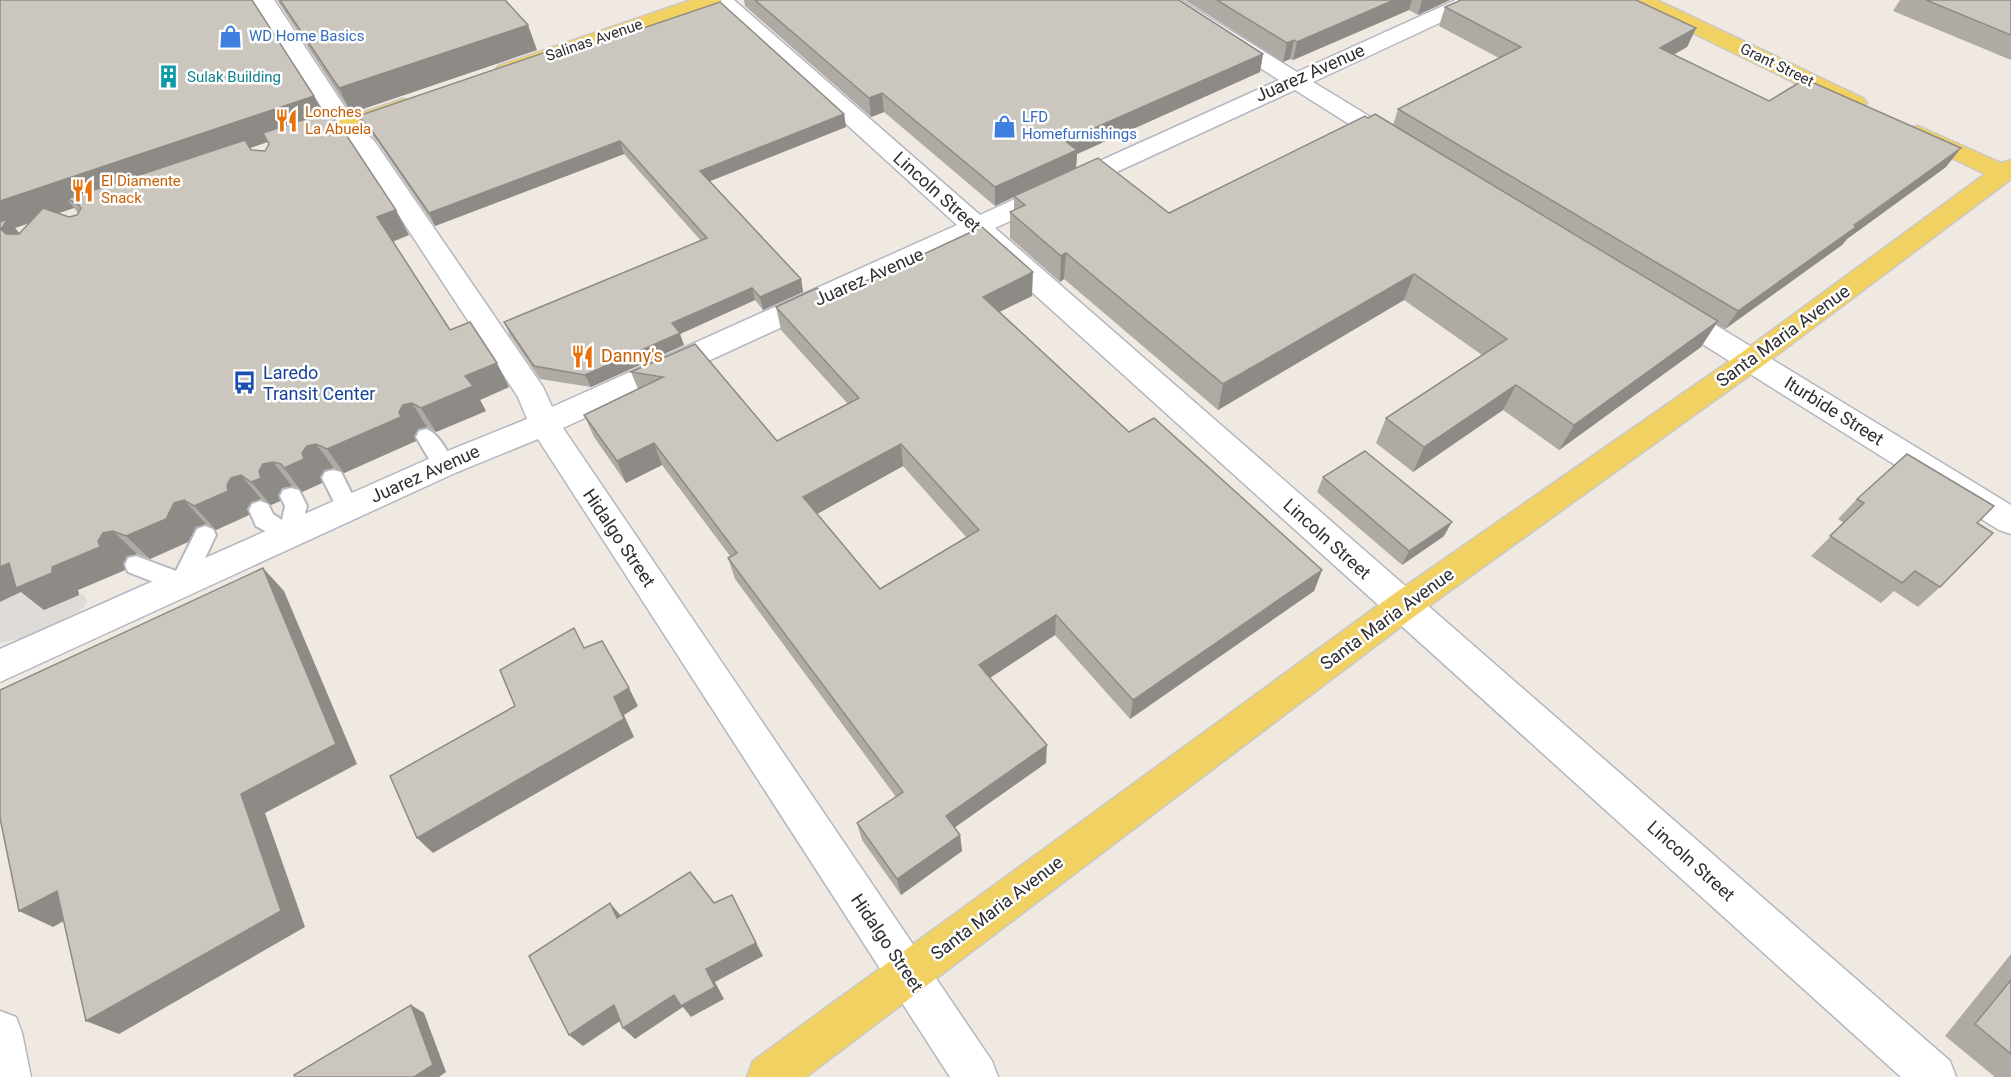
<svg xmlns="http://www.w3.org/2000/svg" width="2011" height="1077" font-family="Roboto,sans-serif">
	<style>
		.plaza { fill: #dfdcd8 }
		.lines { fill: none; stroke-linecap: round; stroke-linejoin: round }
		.lane-casing { stroke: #b4b7c1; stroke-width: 4 }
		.street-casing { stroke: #b4b7c1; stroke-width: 3 }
		.secondary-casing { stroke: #b4b7c1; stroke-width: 3 }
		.primary-casing { stroke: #c9c9c9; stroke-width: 3 }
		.lane { fill: #fff; fill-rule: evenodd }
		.street { fill: #fff; fill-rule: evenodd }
		.secondary { fill: #fff; fill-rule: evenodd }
		.primary { fill: #f2d163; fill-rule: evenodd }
		.wall { fill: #afaba4; fill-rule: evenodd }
		.shaded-wall { fill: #8e8b86 }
		.building { fill: #cbc7bf; stroke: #8e8b86; stroke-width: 1.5; fill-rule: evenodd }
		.labels { text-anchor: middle; stroke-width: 5; stroke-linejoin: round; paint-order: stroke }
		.far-shop-label { font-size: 15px; fill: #366cbe; stroke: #fff; text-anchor: start }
		.far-street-label { font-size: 15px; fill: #2e2e2e; stroke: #fff }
		.far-culture-label { font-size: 15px; fill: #0d838f; stroke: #fff; text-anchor: start }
		.far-food-label { font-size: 15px; fill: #c56008; stroke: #fff; text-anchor: start }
		.street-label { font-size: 18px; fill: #2e2e2e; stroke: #fff }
		.food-label { font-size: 18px; fill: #c56008; stroke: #fff; text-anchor: start }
		.transit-label { font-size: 18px; fill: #164399; stroke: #fff; text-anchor: start }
	</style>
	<rect width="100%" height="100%" fill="#efe9e1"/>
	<!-- plaza -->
	<polygon class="plaza" points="37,585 44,610 83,593 87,601 85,606 69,620 34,636 0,643 0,602"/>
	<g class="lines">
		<defs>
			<g id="lane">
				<path d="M426 429C439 433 448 453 455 465L452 471 444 473 436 471 416 437 419 431Z"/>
				<polygon points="333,470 341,472 359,508 356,514 348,517 340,514 322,478 325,472"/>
				<polygon points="291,488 299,490 307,506 297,541 289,544 256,526 249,510 252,504 260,501 268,504 273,514 282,520 285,506 280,496 283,490"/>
				<polygon points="205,526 213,529 216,535 190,590 182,593 128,572 125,565 128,558 136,556 176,571 197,529"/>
			</g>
			<g id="street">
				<polygon points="252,0 274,0 354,121 375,142 543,387 552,407 957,225 710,0 734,0 980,215 1279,80 1159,4 1155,0 1181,0 1297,72 1456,0 1484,0 1480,4 1313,82 1405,138 1408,143 1405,148 1396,150 1387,148 1295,90 995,228 1950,1061 1956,1077 1901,1077 973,239 563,428 992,1061 998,1077 950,1077 538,439 455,473 0,682 0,649 433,457 527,419 518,397 354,147 337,131"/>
				<polygon points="1671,302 1681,304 2011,505 2011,534 1999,530 1661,318 1657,311 1661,304"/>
			</g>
			<polygon id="secondary" points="0,1011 16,1017 22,1033 31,1077 0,1077"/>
			<g id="primary">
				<polygon points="691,0 722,0 718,4 514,76 506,78 498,76 495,71 498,66"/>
				<polygon points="1629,0 1657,0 1863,98 1867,103 1863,108 1855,110 1847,108 1633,4"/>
				<polygon points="403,99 411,101 415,106 411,111 308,147 299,149 290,147 287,142 290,137"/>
				<polygon points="1918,126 2001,163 2011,160 2011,179 1761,367 1415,616 806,1077 747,1077 753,1061 1391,596 1741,353 1985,174 1910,138 1906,133 1910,128"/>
			</g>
		</defs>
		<!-- lane casing -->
		<use href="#lane" class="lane-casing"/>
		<!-- street casing -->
		<use href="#street" class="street-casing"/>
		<!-- secondary casing -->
		<use href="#secondary" class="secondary-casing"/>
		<!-- primary casing -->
		<use href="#primary" class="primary-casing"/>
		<!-- lane -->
		<use href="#lane" class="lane"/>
		<!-- street -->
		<use href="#street" class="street"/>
		<!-- secondary -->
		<use href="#secondary" class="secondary"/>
		<!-- primary -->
		<use href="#primary" class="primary"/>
	</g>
	<!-- wall -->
	<g class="wall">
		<path d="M0 0 324 113 409 235 393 242 450 330 509 387 480 400 486 411 436 432 427 427 418 429 414 436 416 441 344 473 334 468 324 470 320 477 322 483 302 492 299 488 292 486 282 488 278 495 280 501 271 505 261 499 251 502 247 509 249 515 216 530 206 524 196 527 188 542 150 559 137 554 127 556 123 564 125 570 78 590 79 595 44 610 21 592ZM268 142 269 144 265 151 251 150 250 148ZM74 208 78 213 77 215 69 217 58 213ZM29 223 19 233 15 228Z"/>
		<polygon points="277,0 505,0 537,50 351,113"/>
		<polygon points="744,0 1179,0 1263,54 1260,72 1077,154 1076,168 1169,213 1368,118 1393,125 1398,109 1499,58 1439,26 1445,7 1696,28 1687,47 1673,55 1769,101 1946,167 1847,239 1842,245 1725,329 1716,324 1701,347 1559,450 1503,410 1413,472 1376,443 1386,418 1482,355 1404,300 1218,410 1064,279 1060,282 1010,238 1010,212 1014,210 1014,197 995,206 884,112 871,117 745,6"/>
		<polygon points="1185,0 1450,0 1418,15 1409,10 1293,60 1290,59 1283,62"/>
		<polygon points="1900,0 2011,0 2011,60 1893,11"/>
		<polygon points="552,59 844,114 846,127 709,181 801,279 803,292 763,310 755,300 680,334 684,345 591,387 540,379 510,335 504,322 701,241 624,154 435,226 377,141 365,128 358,116"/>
		<path d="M1032 296 999 312 1129 432 1322 570 1314 591 1130 719 1055 635 990 678 1046 763 955 827 960 835 962 851 901 895 862 840 857 823 896 797 735 579 728 558 730 556 662 465 626 483 594 437 584 415 638 389 631 372 695 344 777 441 848 404 781 330 776 307 827 299ZM903 466 967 538 880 589 817 514Z"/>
		<polygon points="1323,477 1444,536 1402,565 1317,492"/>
		<polygon points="1857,499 1977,523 1940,587 1918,607 1894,591 1881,603 1811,556 1844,523 1838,519"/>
		<polygon points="2011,954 2011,1077 1995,1077 1945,1036"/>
	</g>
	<!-- shaded-wall -->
	<g class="shaded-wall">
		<polygon points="1394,0 1412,0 1409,10 1293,60 1297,42"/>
		<polygon points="1422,0 1450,0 1418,15"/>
		<polygon points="528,25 537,50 351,113 339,88"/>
		<polygon points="1696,28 1687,47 1651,67 1660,48"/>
		<polygon points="1294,40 1290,59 1283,62 1287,43"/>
		<polygon points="1263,54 1260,72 1077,154 1076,169 1014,196 1014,197 995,206 995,187 1065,141"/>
		<polygon points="882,93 884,112 871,117 869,98"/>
		<polygon points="314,96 328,121 250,148 77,203 67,199 74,208 15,228 29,244 0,233 0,201"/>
		<polygon points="844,114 846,127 703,184 700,171"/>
		<polygon points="620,141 624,154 435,226 429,213"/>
		<polygon points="1961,148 1946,167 1847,239 1842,245 1725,329 1738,311"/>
		<polygon points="396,210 409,235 391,242 377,217"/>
		<polygon points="1066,253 1064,279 1060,282 1061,256"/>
		<polygon points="1033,272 1032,296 983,320 983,297"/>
		<polygon points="1414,274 1404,300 1218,410 1223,384"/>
		<polygon points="801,279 803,292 763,310 760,297"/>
		<polygon points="752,288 755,300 680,334 684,345 591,387 585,375 672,323"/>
		<polygon points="1718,321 1701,347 1559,450 1574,425"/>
		<polygon points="497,363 509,387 480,400 486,411 436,432 421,408 465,376"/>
		<polygon points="1516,385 1503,410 1413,472 1424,447"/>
		<polygon points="412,403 427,427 418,429 414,436 416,441 344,473 327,449 399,412 403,405"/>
		<polygon points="654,443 662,465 626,483 617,461"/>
		<polygon points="316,444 334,468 324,470 320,477 322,483 302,492 284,468 302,453 307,446"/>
		<polygon points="901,444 903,466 808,519 803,497"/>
		<polygon points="273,462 292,486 282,488 278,495 280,501 271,505 251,482 263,464"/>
		<polygon points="241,475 261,499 251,502 247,509 249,515 216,530 194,506 227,485 231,478"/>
		<polygon points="184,500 206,524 196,527 188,542 150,559 126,536 174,503"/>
		<polygon points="1452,522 1444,536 1402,565 1409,551"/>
		<polygon points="113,531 137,554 127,556 123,564 125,570 78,590 79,595 44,610 21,592 0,602 0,567 9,563 52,567 103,533"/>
		<polygon points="263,568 284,591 357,764 265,813 305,927 119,1034 86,1021 241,794"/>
		<polygon points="1322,570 1314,591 1130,719 1133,700"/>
		<polygon points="1056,615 1055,635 979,685 979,665"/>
		<polygon points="629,688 638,706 624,715 634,737 433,853 417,838 614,697"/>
		<polygon points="1047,745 1046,763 947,833 946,816"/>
		<polygon points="960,835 962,851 901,895 897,879"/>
		<polygon points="57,891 89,907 53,927 19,911"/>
		<polygon points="732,895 763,956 715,982 724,999 691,1017 683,1007 635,1039 623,1028 706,969"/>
		<polygon points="610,903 622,917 617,918"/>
		<polygon points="411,1005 424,1013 446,1072 439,1077 414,1077"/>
		<polygon points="614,1005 626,1017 583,1046 569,1035"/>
	</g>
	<!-- building -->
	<g class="building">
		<polygon points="0,0 252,0 314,96 0,201"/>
		<polygon points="280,0 505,0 528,25 339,88"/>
		<polygon points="755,0 1179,0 1263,54 1065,141 1077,150 995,187 882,93 869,98"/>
		<polygon points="1217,0 1394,0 1297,42 1294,40 1287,43"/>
		<polygon points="1461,0 1636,0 1696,28 1660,48 1769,101 1805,79 1961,148 1854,225 1856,227 1738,311 1398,109 1521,47 1445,7"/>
		<polygon points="1926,0 2011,0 2011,35"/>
		<polygon points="720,2 844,114 700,171 801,279 760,297 752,288 672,323 680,333 585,375 534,366 504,322 707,238 620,141 429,213 370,128 358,116 546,52 552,59"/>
		<polygon points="327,112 339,124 396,210 377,217 450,330 470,322 497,363 465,376 473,386 421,408 412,403 403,405 399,412 401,417 327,449 316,444 307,446 302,453 304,459 284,468 281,464 273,462 263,464 259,471 261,478 251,482 241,475 231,478 227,485 228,491 194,506 184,500 174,503 166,519 126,536 113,531 103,533 98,541 100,547 52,567 52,573 16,588 9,563 0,567 0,222 8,219 1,229 6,234 19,234 43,208 69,217 77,215 81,208 77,203 67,199 245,140 251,150 265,151 269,144 263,133"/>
		<polygon points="1375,114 1718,321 1574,425 1516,385 1424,447 1386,418 1507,339 1414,274 1223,384 1066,253 1061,256 1010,212 1025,205 1014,196 1098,158 1169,213 1365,116 1368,118"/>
		<path d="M982 227 1033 272 983 297 1129 432 1154 418 1322 570 1133 700 1056 615 979 665 1047 745 946 816 960 835 897 879 857 823 903 792 728 558 737 553 654 443 617 461 584 415 663 377 631 372 695 344 777 441 859 398 776 307 817 288 827 299ZM901 444 979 530 880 589 803 497Z"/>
		<polygon points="1365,451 1452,522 1409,551 1323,477"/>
		<polygon points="1907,454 1994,506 1977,523 1993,533 1940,587 1915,571 1902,583 1830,536 1864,503 1857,499"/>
		<polygon points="263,568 336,744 241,794 281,911 86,1021 57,891 19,911 0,818 0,690"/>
		<polygon points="574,628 584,648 602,641 629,688 614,697 624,719 417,838 390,776 515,706 500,670"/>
		<polygon points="690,872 714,903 732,895 756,943 706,969 715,987 681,1006 674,995 623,1028 614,1005 569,1035 529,956 610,903 617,918"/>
		<polygon points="2011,980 2011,1054 1975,1024"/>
		<polygon points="411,1005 433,1065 414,1077 295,1077 294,1075"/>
	</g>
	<!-- icons -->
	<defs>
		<symbol id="shop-bare" viewBox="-9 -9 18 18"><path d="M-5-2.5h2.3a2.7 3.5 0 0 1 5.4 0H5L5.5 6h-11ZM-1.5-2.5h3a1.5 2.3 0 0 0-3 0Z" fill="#3f7fe0" stroke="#fff" stroke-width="2.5" paint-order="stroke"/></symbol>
		<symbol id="building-bare" viewBox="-9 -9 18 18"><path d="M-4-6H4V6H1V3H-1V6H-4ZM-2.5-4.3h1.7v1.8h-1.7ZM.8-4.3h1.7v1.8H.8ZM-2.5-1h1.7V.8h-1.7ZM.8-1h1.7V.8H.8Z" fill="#0f9aa8" stroke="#fff" stroke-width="2.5" paint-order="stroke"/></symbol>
		<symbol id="restaurant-bare" viewBox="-9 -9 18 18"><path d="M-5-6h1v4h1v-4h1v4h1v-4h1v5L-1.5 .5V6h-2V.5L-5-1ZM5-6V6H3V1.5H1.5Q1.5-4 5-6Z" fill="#e8710a" stroke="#fff" stroke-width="2.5" paint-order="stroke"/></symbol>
		<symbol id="bus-bare" viewBox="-9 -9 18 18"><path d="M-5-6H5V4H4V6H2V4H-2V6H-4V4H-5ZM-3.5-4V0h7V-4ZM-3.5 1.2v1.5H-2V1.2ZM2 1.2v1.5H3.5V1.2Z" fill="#1a4fb4" stroke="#fff" stroke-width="2.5" paint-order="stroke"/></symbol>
	</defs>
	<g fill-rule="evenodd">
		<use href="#shop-bare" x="214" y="20" width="33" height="33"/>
		<use href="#building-bare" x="152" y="60" width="33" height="33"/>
		<use href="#restaurant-bare" x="270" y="104" width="33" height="33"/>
		<use href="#shop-bare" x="988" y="110" width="33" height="33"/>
		<use href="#restaurant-bare" x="66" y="174" width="33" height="33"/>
		<use href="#restaurant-bare" x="566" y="340" width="33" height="33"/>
		<use href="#bus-bare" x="228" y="366" width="33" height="33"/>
	</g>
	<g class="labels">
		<!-- far-shop labels -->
		<g class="far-shop-label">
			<text x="249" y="41">WD Home Basics</text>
			<text x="1022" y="122">LFD<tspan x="1022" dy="17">Homefurnishings</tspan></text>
		</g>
		<!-- far-street labels -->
		<g class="far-street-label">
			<text transform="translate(594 40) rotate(-19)" y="5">Salinas Avenue</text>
			<text transform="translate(1777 65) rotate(26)" y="5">Grant Street</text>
		</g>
		<!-- far-culture labels -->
		<g class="far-culture-label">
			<text x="187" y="82">Sulak Building</text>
		</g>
		<!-- far-food labels -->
		<g class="far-food-label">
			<text x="305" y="117">Lonches<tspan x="305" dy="17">La Abuela</tspan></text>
			<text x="101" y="186">El Diamente<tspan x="101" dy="17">Snack</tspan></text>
		</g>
		<!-- street labels -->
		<g class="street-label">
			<text transform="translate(1310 73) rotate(-24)" y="6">Juarez Avenue</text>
			<text transform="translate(937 192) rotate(42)" y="6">Lincoln Street</text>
			<text transform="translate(869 277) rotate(-24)" y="6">Juarez Avenue</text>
			<text transform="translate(1783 336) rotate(-36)" y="6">Santa Maria Avenue</text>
			<text transform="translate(1834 411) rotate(32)" y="6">Iturbide Street</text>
			<text transform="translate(425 474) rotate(-24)" y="6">Juarez Avenue</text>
			<text transform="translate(619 538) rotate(56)" y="6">Hidalgo Street</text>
			<text transform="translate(1327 539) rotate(42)" y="6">Lincoln Street</text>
			<text transform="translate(1387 619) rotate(-36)" y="6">Santa Maria Avenue</text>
			<text transform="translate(1691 861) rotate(42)" y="6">Lincoln Street</text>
			<text transform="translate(997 908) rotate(-37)" y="6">Santa Maria Avenue</text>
			<text transform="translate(887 943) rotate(56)" y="6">Hidalgo Street</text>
		</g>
		<!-- food labels -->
		<g class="food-label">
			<text x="601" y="362">Danny's</text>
		</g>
		<!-- transit labels -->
		<g class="transit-label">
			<text x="263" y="379">Laredo<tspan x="263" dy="21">Transit Center</tspan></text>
		</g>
	</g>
</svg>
